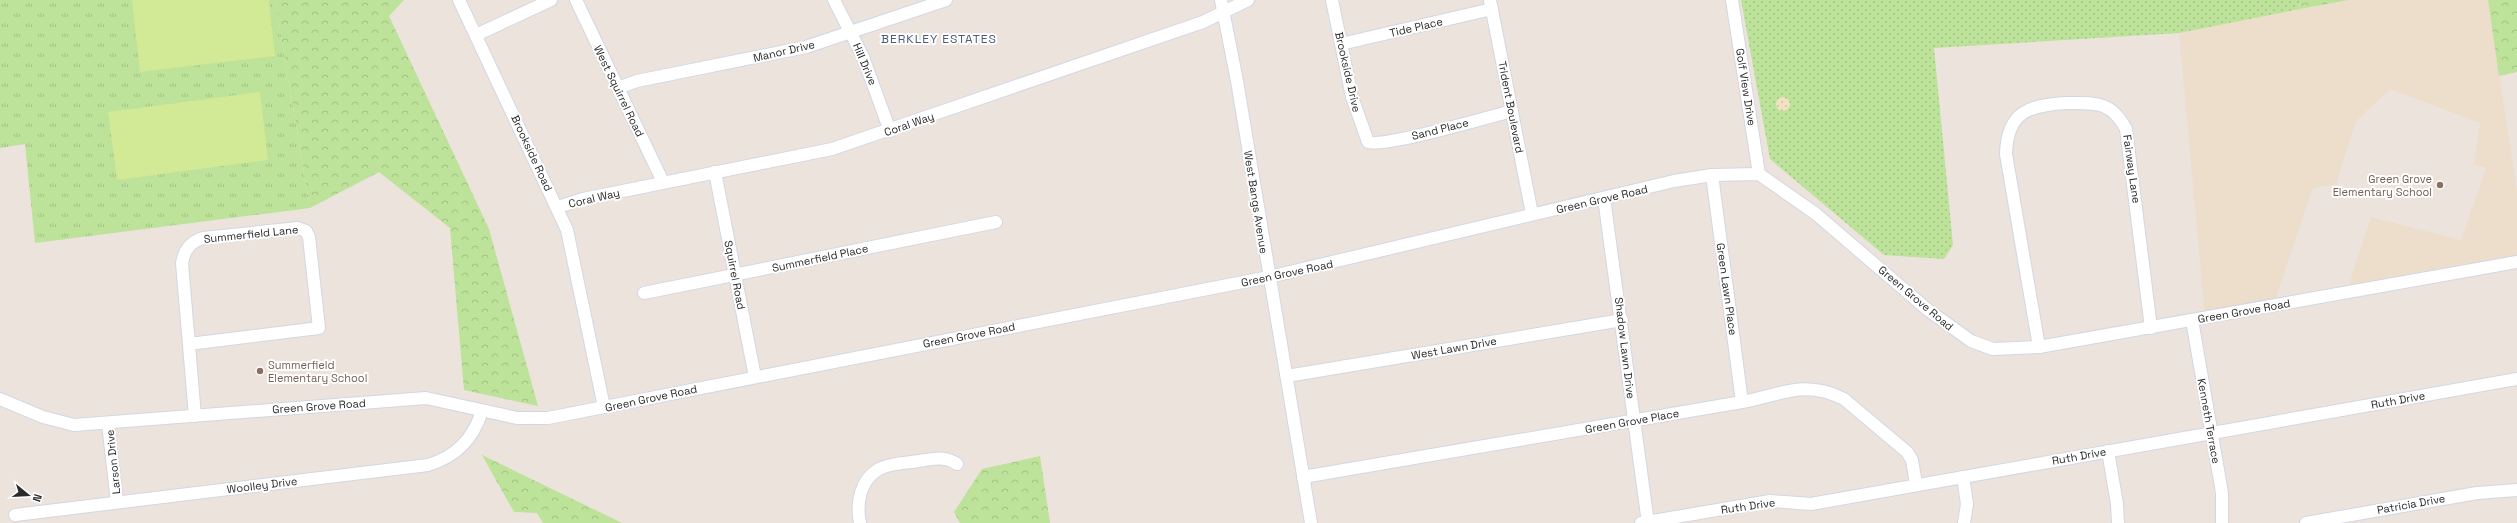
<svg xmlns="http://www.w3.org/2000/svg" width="2517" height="523" font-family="'Space Grotesk',sans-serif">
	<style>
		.education { fill: #eddecc }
		.grass { fill: url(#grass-dots) }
		.forest { fill: url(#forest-crowns) }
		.sand { fill: url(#sand-dots) }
		.park { fill: url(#park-tufts) }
		.pitch { fill: #d2e995 }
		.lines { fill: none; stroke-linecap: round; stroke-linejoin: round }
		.minor-casing { stroke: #d2d7e3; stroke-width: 14 }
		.minor { stroke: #fff; stroke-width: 12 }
		.education-dot { fill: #8d6e63; stroke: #fff; stroke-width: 1.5 }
		.labels { text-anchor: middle; stroke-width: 4; stroke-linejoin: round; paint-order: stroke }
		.street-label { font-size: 11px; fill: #2a2a2a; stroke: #fff }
		.education-label { font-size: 11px; fill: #785e54; stroke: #fff; text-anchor: end }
		.neighbourhood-label { font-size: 12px; letter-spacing: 1px; fill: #4b5a7a; stroke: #fff }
	</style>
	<defs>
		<pattern id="grass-dots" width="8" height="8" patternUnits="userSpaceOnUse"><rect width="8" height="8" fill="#bde299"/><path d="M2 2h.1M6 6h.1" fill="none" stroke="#a3c284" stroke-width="1.8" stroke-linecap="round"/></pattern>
		<pattern id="forest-crowns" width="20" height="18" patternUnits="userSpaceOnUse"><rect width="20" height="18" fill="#bde299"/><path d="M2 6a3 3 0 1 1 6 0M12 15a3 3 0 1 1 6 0" fill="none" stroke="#a3c284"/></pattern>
		<pattern id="sand-dots" width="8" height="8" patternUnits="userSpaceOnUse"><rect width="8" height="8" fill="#f1e2c0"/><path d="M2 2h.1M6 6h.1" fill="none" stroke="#cfc2a5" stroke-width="1.8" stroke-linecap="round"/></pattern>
		<pattern id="park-tufts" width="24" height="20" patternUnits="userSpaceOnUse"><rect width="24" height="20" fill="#bde299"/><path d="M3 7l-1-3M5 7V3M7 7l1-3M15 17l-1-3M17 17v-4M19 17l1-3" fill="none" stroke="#a3c284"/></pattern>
	</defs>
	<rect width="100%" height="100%" fill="#ece3dc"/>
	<!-- education -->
	<polygon class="education" points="2349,0 2488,0 2517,191 2517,264 2346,294 2371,217 2461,240 2486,168 2474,164 2480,123 2390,89 2356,121 2336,184 2313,188 2273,306 2205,318 2179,33"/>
	<!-- grass -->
	<polygon class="grass" points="1741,0 2299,0 2300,9 2179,33 1934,48 1953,245 1944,259 1884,255 1770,159"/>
	<!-- forest -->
	<g class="forest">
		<polygon points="275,0 404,0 389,16 489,229 538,406 464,390 450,228 379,172 310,208"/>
		<polygon points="2299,0 2349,0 2300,9"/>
		<polygon points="2488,0 2517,0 2517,72 2499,76"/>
		<polygon points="482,455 622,523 543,523 537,513 514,512"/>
		<polygon points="1040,456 1050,523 960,523 954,512 982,469"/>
	</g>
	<!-- sand -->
	<circle class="sand" cx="1783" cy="104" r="7"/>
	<!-- park -->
	<polygon class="park" points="0,0 275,0 310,208 35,243 25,144 0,148"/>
	<!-- pitch -->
	<g class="pitch">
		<polygon points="132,0 269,0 275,56 140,72"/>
		<polygon points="260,92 268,160 117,180 108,112"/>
	</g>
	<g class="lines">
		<defs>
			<g id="minor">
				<polyline points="459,0 567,230 604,407"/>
				<polyline points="576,0 663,182"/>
				<polyline points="834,0 863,57 890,131"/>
				<polyline points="1221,0 1237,81 1311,523"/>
				<path d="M1332 0 1352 97 1368 142C1383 148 1489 117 1512 111"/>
				<polyline points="1490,0 1532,214"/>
				<polyline points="1732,0 1759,174"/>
				<polyline points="476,35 551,0"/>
				<polyline points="1341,44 1492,9"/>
				<polyline points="618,88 637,81 806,47 946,0"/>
				<polyline points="715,172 755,377"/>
				<polyline points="1712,175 1742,402"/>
				<polyline points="1604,198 1648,523"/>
				<polyline points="558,207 583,199 832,149 1203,22 1248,0"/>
				<polyline points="644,293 996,222"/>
				<polyline points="2192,320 2222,493 2222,523"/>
				<path d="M189 344 319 328 309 237 306 231 298 228 203 238C190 242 184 250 182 263L195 416"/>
				<path d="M2039 347 2006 154C2007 111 2030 105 2067 103 2096 103 2111 101 2126 129L2151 328"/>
				<polyline points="1287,376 1622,320"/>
				<polyline points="0,399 43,417 74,425 426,398 517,418 548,418 1269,277 1674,181 1712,175 1759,174 1816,214 1928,310 1971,341 1993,349 2039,347 2517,262"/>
				<polyline points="108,423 117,502"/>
				<polyline points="2108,451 2117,504 2118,523"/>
				<path d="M1303 477 1742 402C1781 395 1804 379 1844 399L1907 452 1912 460 1916 484"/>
				<polyline points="1963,477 1967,504 1964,523"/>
				<path d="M15 515 428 465C457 456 473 439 482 411"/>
				<path d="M860 523C856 503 860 480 879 469 890 463 907 463 919 461 933 459 944 455 957 464"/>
				<polyline points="1641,523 1770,501 1811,504 2517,379"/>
				<polyline points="2306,523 2477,493 2517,490"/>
			</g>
		</defs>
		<!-- minor casing -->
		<use href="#minor" class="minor-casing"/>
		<!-- minor -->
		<use href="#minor" class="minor"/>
	</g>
	<!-- markers -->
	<g class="education-dot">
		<circle cx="2440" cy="185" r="4"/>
		<circle cx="260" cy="371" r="4"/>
	</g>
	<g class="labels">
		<!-- street labels -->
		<g class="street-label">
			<text transform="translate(1416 27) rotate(-13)" y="4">Tide Place</text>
			<text transform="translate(784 51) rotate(-13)" y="4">Manor Drive</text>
			<text transform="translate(865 64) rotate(67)" y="4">Hill Drive</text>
			<text transform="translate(1348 72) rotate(77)" y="4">Brookside Drive</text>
			<text transform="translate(1746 87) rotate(81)" y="4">Golf View Drive</text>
			<text transform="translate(619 91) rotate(64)" y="4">West Squirrel Road</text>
			<text transform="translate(1511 107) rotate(79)" y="4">Trident Boulevard</text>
			<text transform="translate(909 124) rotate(-19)" y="4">Coral Way</text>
			<text transform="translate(1440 129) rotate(-14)" y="4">Sand Place</text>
			<text transform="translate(532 153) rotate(65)" y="4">Brookside Road</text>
			<text transform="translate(2132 169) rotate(82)" y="4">Fairway Lane</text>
			<text transform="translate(594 198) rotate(-13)" y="4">Coral Way</text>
			<text transform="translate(1602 199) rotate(-13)" y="4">Green Grove Road</text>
			<text transform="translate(1256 202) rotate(81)" y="4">West Bangs Avenue</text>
			<text transform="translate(251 234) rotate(-6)" y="4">Summerfield Lane</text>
			<text transform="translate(820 258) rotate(-12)" y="4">Summerfield Place</text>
			<text transform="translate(1287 273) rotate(-12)" y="4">Green Grove Road</text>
			<text transform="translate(735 275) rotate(79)" y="4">Squirrel Road</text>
			<text transform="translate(1727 289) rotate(82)" y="4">Green Lawn Place</text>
			<text transform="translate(1916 298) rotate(40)" y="4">Green Grove Road</text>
			<text transform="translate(2244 311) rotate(-10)" y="4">Green Grove Road</text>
			<text transform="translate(969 335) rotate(-11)" y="4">Green Grove Road</text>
			<text transform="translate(1454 348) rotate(-10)" y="4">West Lawn Drive</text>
			<text transform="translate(1625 348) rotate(83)" y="4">Shadow Lawn Drive</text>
			<text transform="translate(651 398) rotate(-12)" y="4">Green Grove Road</text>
			<text transform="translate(2398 400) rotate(-10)" y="4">Ruth Drive</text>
			<text transform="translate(319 406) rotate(-4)" y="4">Green Grove Road</text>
			<text transform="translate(1632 421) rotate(-10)" y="4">Green Grove Place</text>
			<text transform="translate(2209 421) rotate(80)" y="4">Kenneth Terrace</text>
			<text transform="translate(2079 456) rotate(-10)" y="4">Ruth Drive</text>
			<text transform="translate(113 462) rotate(-96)" y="4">Larson Drive</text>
			<text transform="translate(262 485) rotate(-7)" y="4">Woolley Drive</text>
			<text transform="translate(2411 504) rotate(-10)" y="4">Patricia Drive</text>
			<text transform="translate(1748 506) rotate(-8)" y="4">Ruth Drive</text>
		</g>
		<!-- education labels -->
		<g class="education-label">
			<text x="2432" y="183">Green Grove<tspan x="2432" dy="13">Elementary School</tspan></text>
			<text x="268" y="369" text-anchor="start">Summerfield<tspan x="268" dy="13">Elementary School</tspan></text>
		</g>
		<!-- neighbourhood labels -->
		<g class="neighbourhood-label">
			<text x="939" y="43">BERKLEY ESTATES</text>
		</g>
	</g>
	<!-- north arrow -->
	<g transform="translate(28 495) rotate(108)" stroke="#ffffff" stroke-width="3" paint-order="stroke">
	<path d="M0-3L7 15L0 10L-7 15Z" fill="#2a2a2a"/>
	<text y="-6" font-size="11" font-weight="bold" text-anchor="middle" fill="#2a2a2a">N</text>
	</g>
</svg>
